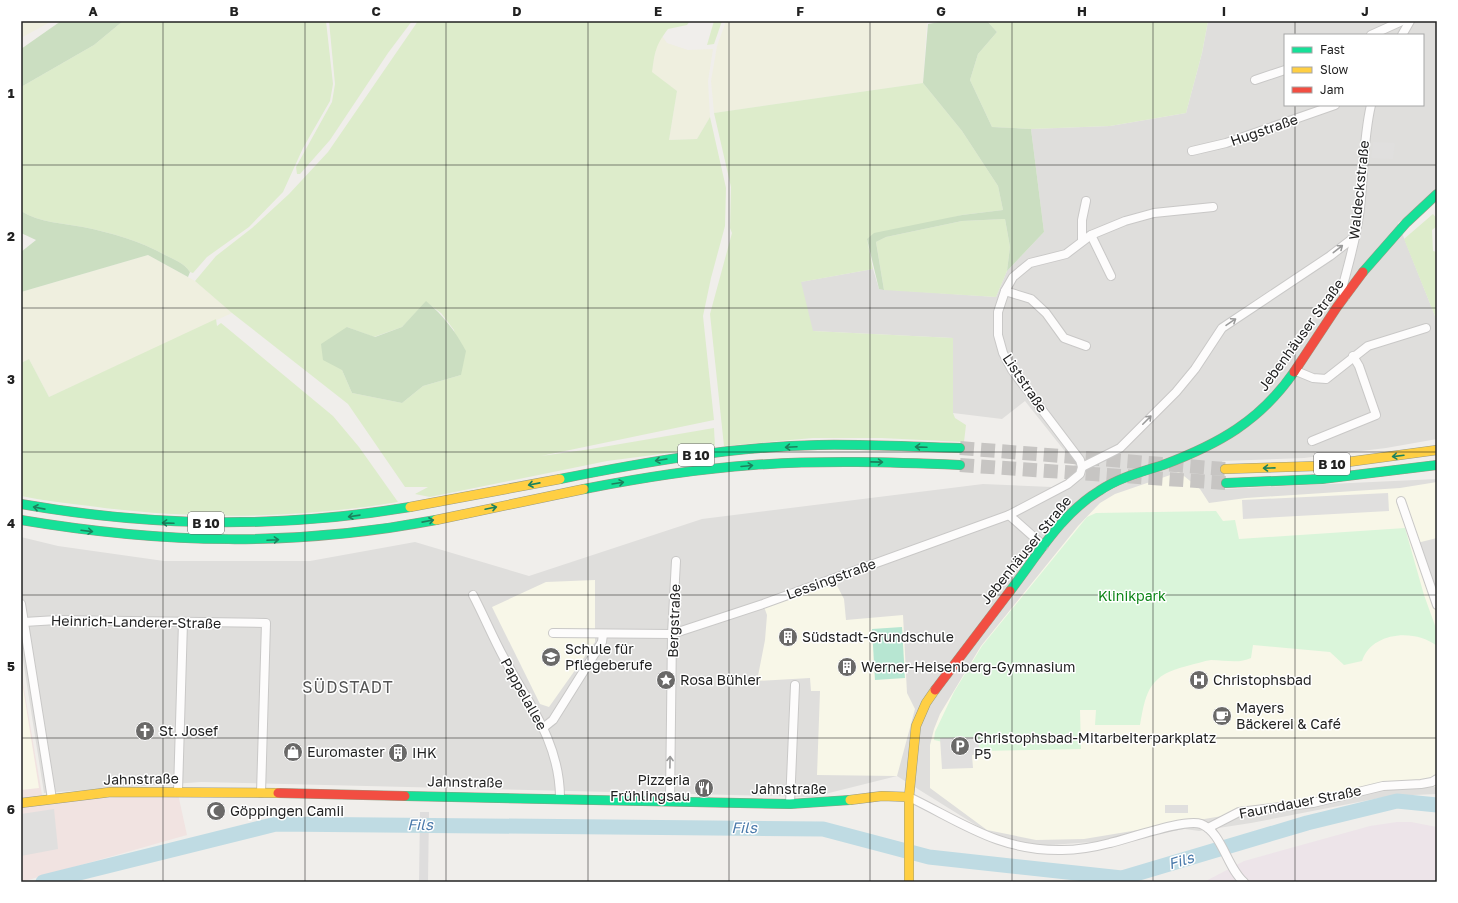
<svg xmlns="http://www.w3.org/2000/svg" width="1458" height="903" font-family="'Golos Text',sans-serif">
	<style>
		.residential { fill: #dfdedc; fill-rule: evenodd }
		.commercial { fill: #f1e3e1 }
		.industrial { fill: #ede4e9 }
		.education { fill: #f8f7e8 }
		.farmland { fill: #efefdf }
		.grass { fill: #ddeccb; fill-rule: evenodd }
		.forest { fill: #cbdec1 }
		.park { fill: #daf5da }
		.pitch { fill: #b7e6d2 }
		.parking { fill: #e0dfde }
		.pier { fill: #dedddd }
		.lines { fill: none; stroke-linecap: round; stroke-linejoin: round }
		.river { stroke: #bfdbe3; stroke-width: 15 }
		.highway-tunnel { stroke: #c7c5c3; stroke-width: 14; stroke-dasharray: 14 7; stroke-linecap: butt }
		.street-casing { stroke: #c9c8c7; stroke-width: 10 }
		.fast-casing { stroke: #999a82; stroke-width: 10 }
		.slow-casing { stroke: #999a82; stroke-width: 10 }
		.jam-casing { stroke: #999a82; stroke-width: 10 }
		.street { stroke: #fdfcfc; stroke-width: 8 }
		.fast { stroke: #16e098; stroke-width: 9 }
		.slow { stroke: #ffcf43; stroke-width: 9 }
		.jam { stroke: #f24e42; stroke-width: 9 }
		.oneway { stroke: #9a9a9a }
		.oneway2 { stroke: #1c815d }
		.grid { fill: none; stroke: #222; stroke-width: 1; stroke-opacity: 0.55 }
		.labels { text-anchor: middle; stroke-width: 3; stroke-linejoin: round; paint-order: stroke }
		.shield { fill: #fff; stroke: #646464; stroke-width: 1 }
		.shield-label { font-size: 13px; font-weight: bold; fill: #222 }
		.street-label { font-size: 14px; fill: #222; stroke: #fff }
		.park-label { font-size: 14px; fill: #0c8416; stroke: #fff }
		.poi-label { font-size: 14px; fill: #222; stroke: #fff; text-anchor: start }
		.water-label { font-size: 15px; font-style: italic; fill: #4a7aab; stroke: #fff }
		.quarter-label { font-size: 16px; letter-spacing: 1px; fill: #555; stroke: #fff }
		.neatline { fill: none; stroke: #222; stroke-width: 1.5 }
		.grid-label { font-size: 13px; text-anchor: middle; font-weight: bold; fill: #222 }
	</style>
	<rect width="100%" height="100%" fill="#f0eeeb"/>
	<!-- residential -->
	<path class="residential" d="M1208 21H1437V190L1398 223 1437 321V439L1386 448 1304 458 1222 461 1224 489 1437 479V794L1390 796 1251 823 1199 831 1185 829 1107 841 1036 846 987 832 897 776 813 797 201 782 44 793 21 647V537L58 546 164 561H310L415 542 529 576 702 519 983 484 1052 487 1070 478 1075 464 1025 401 1002 419 953 413V338L812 331 800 282 873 269 879 289 996 297 1007 271 1044 232 1031 129 1110 126 1186 113 1202 53ZM1285 35H1423V105H1285Z"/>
	<!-- commercial -->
	<polygon class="commercial" points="21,671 43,801 178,794 187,835 21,882"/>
	<!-- industrial -->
	<polygon class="industrial" points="1397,822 1411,822 1437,827 1437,882 1204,882 1244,861 1370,826"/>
	<!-- education -->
	<g class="education">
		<polygon points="1179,472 1200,489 1209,503 1246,498 1400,488 1437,482 1437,538 1413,544 1437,614 1437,787 1392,788 1084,839 1036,840 987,830 930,788 930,745 934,729 940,714 981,646 1078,526 1100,503 1115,494"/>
		<polygon points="833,578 844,599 846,620 903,615 907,693 915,709 897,776 817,775 820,691 811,691 810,678 757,681 765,640 767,615 763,604"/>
		<polygon points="595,580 595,642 549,707 540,704 492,607 546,582"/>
		<polygon points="21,675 39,788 21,790"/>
	</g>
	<!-- farmland -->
	<g class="farmland">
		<polygon points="21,21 52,21 21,38"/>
		<polygon points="726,21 927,21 923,83 714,113 711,81 717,46"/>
		<polygon points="662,36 667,43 688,50 713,49 708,81 710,117 697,139 669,140 677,91 651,73 657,43"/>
		<polygon points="148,255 195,281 232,313 49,397 29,359 21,363 21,292"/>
	</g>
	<!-- grass -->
	<g class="grass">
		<path d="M123 21H326L333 84 330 101 303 148 283 192 249 227 207 257 193 273 190 272C184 263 175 260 165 255 140 241 112 233 83 227 62 223 40 223 21 211V87L94 45Z"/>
		<polygon points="329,21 412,21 388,53 330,140 300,174 297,174 296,167 332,102 335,84"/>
		<path d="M418 21H690L687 25 668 29C655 46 655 52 652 72L677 91 669 140 697 139 710 117 726 188 725 226 711 278 703 316 714 420 541 456 591 449 714 428 715 447 607 461 430 497 415 494 428 487H405L348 404 232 313 195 281 216 256 252 228 289 194 328 152ZM426 302 441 313 454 330 461 375 423 386 402 403 352 393 342 370 347 327 374 337 402 327Z"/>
		<polygon points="714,21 722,21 714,44 707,45"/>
		<polygon points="987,21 1208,21 1202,53 1186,113 1110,126 1031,129 992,127 970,80 978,54 997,32"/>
		<polygon points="923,83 962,131 998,186 1003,210 962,215 867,239 873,269 801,282 813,331 953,338 953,413 955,418 966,425 964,442 881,438 813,438 724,446 710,314 732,233 730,228 731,187 714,113"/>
		<polygon points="1433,214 1437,219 1437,226 1432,230 1433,251 1437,252 1437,321 1404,239"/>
		<polygon points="1005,219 1010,247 1007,271 996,297 884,290 876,242 886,237 962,221"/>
		<path d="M216 319 217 326 221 323 333 416 359 447 398 502C297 519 191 520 90 506 67 503 44 501 21 496V363L29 359 49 397Z"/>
	</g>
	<!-- forest -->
	<g class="forest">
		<polygon points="61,21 123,21 94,45 21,87 21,49"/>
		<polygon points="945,21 987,21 997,32 978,54 970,80 992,127 1031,129 1044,232 1007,271 1010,247 1005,219 962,221 886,237 876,242 884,290 879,289 867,239 874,233 962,215 1003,210 998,186 962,131 923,83 928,24"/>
		<path d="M21 211C40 223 62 223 83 227 112 233 140 241 165 255 175 260 184 263 190 272L188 277 148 255 21 292V252L36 240 21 233Z"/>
		<path d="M426 301C444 316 455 331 466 351L461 375 423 386 402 403 352 393 342 370 323 360 321 344 347 327 375 337 402 327Z"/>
	</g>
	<!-- park -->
	<path class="park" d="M1216 511 1223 521 1235 520 1239 539 1405 528 1424 595 1437 631V646C1415 628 1371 632 1362 661L1344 665 1330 652 1253 645 1251 658C1239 664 1225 660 1211 660 1204 661 1195 664 1187 666 1150 675 1146 690 1140 725H1095L1096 710H1080L1081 749 983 751 934 740 935 732 954 692 982 646 1087 517 1096 513Z"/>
	<!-- pitch -->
	<polygon class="pitch" points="902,627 905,678 875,680 872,629"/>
	<!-- parking -->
	<g class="parking">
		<polygon points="1373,142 1395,143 1393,159 1371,158"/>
		<polygon points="1388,493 1389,511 1243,519 1242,500"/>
		<polygon points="978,737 980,754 972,755 973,768 942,769 940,738"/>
		<rect x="1165" y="805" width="23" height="8"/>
		<polygon points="54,809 58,849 21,856 21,814"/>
	</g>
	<!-- pier -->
	<polygon class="pier" points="420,812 429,812 428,882 419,882"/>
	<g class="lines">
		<!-- river -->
		<polyline class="river" points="43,882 276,824 823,829 929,857 1122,878 1307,823 1397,801 1437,805"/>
		<!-- highway-tunnel -->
		<g class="highway-tunnel">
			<polyline points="960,448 1225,469"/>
			<polyline points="960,465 1226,483"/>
		</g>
		<defs>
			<g id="street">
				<polyline points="1371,35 1402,21"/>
				<polyline points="1402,35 1410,21"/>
				<polyline points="1255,80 1285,70"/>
				<polyline points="1192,151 1226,143 1335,105"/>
				<polyline points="1091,235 1111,276"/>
				<polyline points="1082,240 1082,220 1086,201"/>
				<polyline points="1005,291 1031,299 1046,313 1064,338 1086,346"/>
				<path d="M1345 297 1342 289C1349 262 1357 236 1360 208 1364 173 1363 139 1371 105"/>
				<polyline points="1296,371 1313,378 1326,379 1368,346 1426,328"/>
				<polyline points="1312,441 1376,415 1359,366 1353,356"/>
				<polyline points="1082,467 1080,460 1012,370 1003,353 998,335 998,312 1005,291 1013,277 1030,263 1066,254 1091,235 1125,221 1154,213 1213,207"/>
				<polyline points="1401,501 1437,605"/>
				<polyline points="1009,515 1044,546"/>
				<path d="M473 595C484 616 493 638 504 658 529 704 560 743 560 798"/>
				<polyline points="21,604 52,799"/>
				<polyline points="24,622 57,620 266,623 261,793"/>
				<polyline points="553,633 672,634 763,604 1009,515 1068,484 1080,474 1082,467 1120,448 1176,392 1195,369 1222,328 1330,256 1356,236"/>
				<polyline points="543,728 553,720 602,642 603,634"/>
				<polyline points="178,791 183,622"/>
				<path d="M909 797C963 823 999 851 1062 850 1077 850 1095 847 1110 843 1128 839 1186 818 1201 824 1222 832 1227 868 1244 882"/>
				<polyline points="670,801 672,634 676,561"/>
				<polyline points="790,804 795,685"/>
				<polyline points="1208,828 1239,812 1313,803 1383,786 1421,784 1432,782 1437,779"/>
			</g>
			<g id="fast">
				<polyline points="1363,272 1406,223 1437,194"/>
				<path d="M560 479C645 462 731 447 818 445 865 444 913 447 960 448"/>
				<polyline points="1226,483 1322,479 1437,465"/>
				<path d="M584 489C640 478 696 469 753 465 822 460 891 462 960 465"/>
				<path d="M21 504C152 527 279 529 410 507"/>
				<path d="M21 520C164 544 294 547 436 520"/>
				<path d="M1010 591C1037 556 1061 514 1099 491 1118 478 1141 472 1163 465 1219 444 1260 421 1294 372"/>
				<polyline points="405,796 790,804 850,800"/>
			</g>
			<g id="slow">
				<polyline points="1225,469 1318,466 1437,450"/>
				<polyline points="410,507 560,479"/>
				<polyline points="436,520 584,489"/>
				<polyline points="850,800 882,796 909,797"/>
				<polyline points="21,803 111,792 278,793"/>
				<polyline points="909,882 909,797 916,726 926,703 935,690"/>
			</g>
			<g id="jam">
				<polyline points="1294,372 1337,307 1363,272"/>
				<polyline points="935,690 1010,591"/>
				<polyline points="278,793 405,796"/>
			</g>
		</defs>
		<!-- street casing -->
		<use href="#street" class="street-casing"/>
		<!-- fast casing -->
		<use href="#fast" class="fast-casing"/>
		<!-- slow casing -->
		<use href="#slow" class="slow-casing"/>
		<!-- jam casing -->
		<use href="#jam" class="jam-casing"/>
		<!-- street -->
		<use href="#street" class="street"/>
		<!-- fast -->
		<use href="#fast" class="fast"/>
		<!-- slow -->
		<use href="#slow" class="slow"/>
		<!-- jam -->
		<use href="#jam" class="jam"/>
	</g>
	<!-- one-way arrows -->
	<defs><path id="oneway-shaft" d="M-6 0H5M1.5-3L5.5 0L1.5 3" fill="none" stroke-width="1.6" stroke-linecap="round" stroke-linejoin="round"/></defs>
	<g class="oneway">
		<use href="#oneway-shaft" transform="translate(1338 249) rotate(-38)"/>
		<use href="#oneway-shaft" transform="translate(1231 322) rotate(-34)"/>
		<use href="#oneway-shaft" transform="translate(1147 420) rotate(-45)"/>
		<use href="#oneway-shaft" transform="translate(670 762) rotate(-89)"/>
	</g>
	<g class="oneway2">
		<use href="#oneway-shaft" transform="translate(791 447) rotate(177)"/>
		<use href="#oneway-shaft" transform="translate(921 447) rotate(-178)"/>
		<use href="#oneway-shaft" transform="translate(1398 456) rotate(173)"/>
		<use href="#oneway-shaft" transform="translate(661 460) rotate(171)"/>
		<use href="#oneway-shaft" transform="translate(877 462) rotate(1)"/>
		<use href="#oneway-shaft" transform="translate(747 466) rotate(-5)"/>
		<use href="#oneway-shaft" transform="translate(1269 468) rotate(179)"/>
		<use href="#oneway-shaft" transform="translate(618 483) rotate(-9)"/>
		<use href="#oneway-shaft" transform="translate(534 484) rotate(169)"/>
		<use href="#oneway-shaft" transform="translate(39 508) rotate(-169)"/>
		<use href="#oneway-shaft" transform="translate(491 508) rotate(-12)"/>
		<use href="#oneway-shaft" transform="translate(354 516) rotate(172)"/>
		<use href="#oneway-shaft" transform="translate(428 521) rotate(-11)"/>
		<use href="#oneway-shaft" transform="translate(168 523) rotate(-178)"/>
		<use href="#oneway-shaft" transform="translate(87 531) rotate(7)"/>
		<use href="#oneway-shaft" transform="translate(273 540) rotate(-3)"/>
	</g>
	<!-- grid -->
	<path class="grid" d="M163 21V882M305 21V882M446 21V882M588 21V882M729 21V882M870 21V882M1012 21V882M1153 21V882M1295 21V35M1295 105V882M21 165H1437M21 308H1437M21 452H1437M21 595H1437M21 738H1437"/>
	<!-- icons -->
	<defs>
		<symbol id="building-disc" viewBox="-11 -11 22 22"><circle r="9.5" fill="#6a6968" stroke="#fff"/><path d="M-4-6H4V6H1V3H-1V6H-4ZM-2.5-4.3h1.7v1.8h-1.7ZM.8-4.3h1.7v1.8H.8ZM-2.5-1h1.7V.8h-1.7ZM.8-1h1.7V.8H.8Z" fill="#fff"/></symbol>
		<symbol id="school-disc" viewBox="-11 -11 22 22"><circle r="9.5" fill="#6a6968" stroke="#fff"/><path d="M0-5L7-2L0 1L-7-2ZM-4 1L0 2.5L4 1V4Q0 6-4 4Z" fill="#fff"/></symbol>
		<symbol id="sight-disc" viewBox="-11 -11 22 22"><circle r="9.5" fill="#6a6968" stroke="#fff"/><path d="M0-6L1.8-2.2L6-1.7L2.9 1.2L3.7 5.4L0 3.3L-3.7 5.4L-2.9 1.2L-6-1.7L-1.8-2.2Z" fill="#fff"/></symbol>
		<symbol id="hospital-disc" viewBox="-11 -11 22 22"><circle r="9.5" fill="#6a6968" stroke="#fff"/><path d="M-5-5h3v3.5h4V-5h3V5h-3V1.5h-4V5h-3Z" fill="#fff"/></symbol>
		<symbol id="cafe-disc" viewBox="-11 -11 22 22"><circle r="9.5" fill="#6a6968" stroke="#fff"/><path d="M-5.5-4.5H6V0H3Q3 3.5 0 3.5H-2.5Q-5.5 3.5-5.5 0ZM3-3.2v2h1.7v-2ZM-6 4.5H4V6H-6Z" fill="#fff"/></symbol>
		<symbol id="church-disc" viewBox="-11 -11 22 22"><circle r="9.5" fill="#6a6968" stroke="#fff"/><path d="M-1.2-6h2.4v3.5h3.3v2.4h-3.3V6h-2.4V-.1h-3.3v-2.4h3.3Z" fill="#fff"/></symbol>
		<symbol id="parking-disc" viewBox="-11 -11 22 22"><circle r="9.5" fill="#6a6968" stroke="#fff"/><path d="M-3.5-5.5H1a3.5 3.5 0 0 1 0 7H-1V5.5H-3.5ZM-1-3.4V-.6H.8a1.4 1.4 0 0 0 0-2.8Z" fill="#fff"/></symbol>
		<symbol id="shop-disc" viewBox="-11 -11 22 22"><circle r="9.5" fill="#6a6968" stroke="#fff"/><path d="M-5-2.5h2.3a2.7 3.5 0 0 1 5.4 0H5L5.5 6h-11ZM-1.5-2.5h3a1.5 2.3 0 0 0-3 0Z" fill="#fff"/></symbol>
		<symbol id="restaurant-disc" viewBox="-11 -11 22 22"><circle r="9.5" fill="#6a6968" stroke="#fff"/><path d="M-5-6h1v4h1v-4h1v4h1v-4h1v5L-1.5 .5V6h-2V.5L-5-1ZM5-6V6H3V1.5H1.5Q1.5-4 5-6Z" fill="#fff"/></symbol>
		<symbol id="mosque-disc" viewBox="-11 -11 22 22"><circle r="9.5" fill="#6a6968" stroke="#fff"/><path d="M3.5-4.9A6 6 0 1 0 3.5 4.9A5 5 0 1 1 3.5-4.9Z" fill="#fff"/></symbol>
	</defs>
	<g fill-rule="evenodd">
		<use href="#building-disc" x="777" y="626" width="22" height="22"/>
		<use href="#school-disc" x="540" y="646" width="22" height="22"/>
		<use href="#building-disc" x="836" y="656" width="22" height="22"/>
		<use href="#sight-disc" x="655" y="669" width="22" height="22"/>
		<use href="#hospital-disc" x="1188" y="669" width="22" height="22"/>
		<use href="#cafe-disc" x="1211" y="705" width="22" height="22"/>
		<use href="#church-disc" x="134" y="720" width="22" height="22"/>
		<use href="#parking-disc" x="949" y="735" width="22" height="22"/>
		<use href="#shop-disc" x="282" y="741" width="22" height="22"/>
		<use href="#building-disc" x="387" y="742" width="22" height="22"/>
		<use href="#restaurant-disc" x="693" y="777" width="22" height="22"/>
		<use href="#mosque-disc" x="205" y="800" width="22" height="22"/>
	</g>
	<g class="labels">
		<!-- shield labels -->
		<g class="shield">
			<rect x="678" y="444" width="36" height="22" rx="3"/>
			<rect x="1314" y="453" width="36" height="22" rx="3"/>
			<rect x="188" y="512" width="36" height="22" rx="3"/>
		</g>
		<g class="shield-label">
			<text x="696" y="460">B 10</text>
			<text x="1332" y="469">B 10</text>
			<text x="206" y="528">B 10</text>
		</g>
		<!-- street labels -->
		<g class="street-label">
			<text transform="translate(1264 130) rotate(-19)" y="5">Hugstraße</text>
			<text transform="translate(1359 190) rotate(-84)" y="5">Waldeckstraße</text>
			<text transform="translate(1301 335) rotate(-54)" y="5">Jebenhäuser Straße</text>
			<text transform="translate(1025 383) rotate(56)" y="5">Liststraße</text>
			<text transform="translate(1026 550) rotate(-51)" y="5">Jebenhäuser Straße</text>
			<text transform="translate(831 579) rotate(-20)" y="5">Lessingstraße</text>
			<text transform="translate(674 621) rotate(-88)" y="5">Bergstraße</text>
			<text transform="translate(136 622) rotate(1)" y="5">Heinrich-Landerer-Straße</text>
			<text transform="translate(524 694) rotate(61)" y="5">Pappelallee</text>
			<text transform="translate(141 779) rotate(-1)" y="5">Jahnstraße</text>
			<text transform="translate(465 782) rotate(1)" y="5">Jahnstraße</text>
			<text x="789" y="794">Jahnstraße</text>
			<text transform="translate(1300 802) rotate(-11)" y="5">Faurndauer Straße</text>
		</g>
		<!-- park labels -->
		<g class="park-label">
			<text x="1132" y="601">Klinikpark</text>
		</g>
		<!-- poi labels -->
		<g class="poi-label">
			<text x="802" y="642">Südstadt-Grundschule</text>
			<text x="565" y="654">Schule für<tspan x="565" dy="16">Pflegeberufe</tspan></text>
			<text x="861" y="672">Werner-Heisenberg-Gymnasium</text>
			<text x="680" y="685">Rosa Bühler</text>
			<text x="1213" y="685">Christophsbad</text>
			<text x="1236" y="713">Mayers<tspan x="1236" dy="16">Bäckerei &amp; Café</tspan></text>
			<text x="159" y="736">St. Josef</text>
			<text x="974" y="743">Christophsbad-Mitarbeiterparkplatz<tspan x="974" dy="16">P5</tspan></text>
			<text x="307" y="757">Euromaster</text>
			<text x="412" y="758">IHK</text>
			<text x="690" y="785" text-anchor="end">Pizzeria<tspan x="690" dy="16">Frühlingsau</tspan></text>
			<text x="230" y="816">Göppingen Camii</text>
		</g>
		<!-- water labels -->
		<g class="water-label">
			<text x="420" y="830">Fils</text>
			<text x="744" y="833">Fils</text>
			<text transform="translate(1181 861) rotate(-17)" y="5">Fils</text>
		</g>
		<!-- quarter labels -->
		<g class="quarter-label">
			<text x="348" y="693">SÜDSTADT</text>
		</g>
	</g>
	<!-- border -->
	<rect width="1458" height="903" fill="none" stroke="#ffffff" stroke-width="44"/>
	<!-- legend -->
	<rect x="1284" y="34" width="140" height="72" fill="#ffffff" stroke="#a7a7a7"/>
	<rect x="1292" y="47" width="20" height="6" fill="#16e098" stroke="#a7a7a7"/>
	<text x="1320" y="54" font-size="12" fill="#222222">Fast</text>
	<rect x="1292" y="67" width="20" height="6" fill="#ffcf43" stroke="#a7a7a7"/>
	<text x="1320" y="74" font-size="12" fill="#222222">Slow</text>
	<rect x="1292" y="87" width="20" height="6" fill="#f24e42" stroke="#a7a7a7"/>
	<text x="1320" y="94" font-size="12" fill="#222222">Jam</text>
	<rect x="22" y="22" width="1414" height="859" class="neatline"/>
	<g class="grid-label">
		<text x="93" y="16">A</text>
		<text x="234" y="16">B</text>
		<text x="376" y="16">C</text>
		<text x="517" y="16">D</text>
		<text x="658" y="16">E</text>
		<text x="800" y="16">F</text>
		<text x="941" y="16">G</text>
		<text x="1082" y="16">H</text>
		<text x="1224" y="16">I</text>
		<text x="1365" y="16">J</text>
		<text x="11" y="98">1</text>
		<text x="11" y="241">2</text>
		<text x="11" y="384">3</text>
		<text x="11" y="528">4</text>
		<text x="11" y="671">5</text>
		<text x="11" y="814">6</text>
	</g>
</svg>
